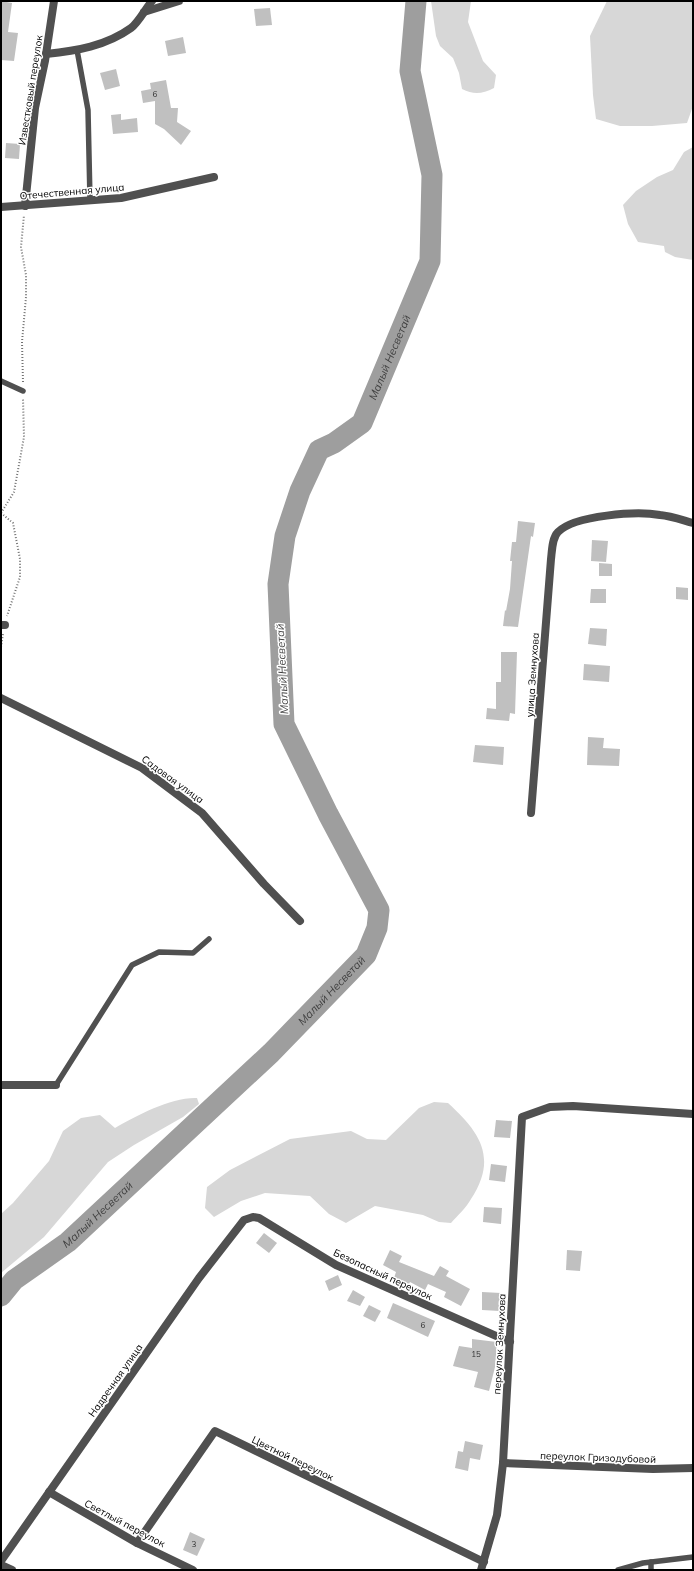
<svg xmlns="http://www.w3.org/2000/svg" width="694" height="1571" font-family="Mulish,sans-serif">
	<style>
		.green { fill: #d7d7d7 }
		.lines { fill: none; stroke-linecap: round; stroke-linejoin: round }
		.river { stroke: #9e9e9e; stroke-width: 21 }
		.building { fill: #c0c0c0 }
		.path { stroke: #727272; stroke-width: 2; stroke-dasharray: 1 2; stroke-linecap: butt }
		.lane { stroke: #505050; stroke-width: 5.5 }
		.street { stroke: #505050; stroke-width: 8 }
		.labels { text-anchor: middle; stroke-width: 3; stroke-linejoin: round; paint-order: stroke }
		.number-label { font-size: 8px; fill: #303030 }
		.street-label { font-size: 10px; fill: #000; stroke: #fff }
		.water-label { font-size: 11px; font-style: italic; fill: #3f3f3f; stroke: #fff }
	</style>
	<rect width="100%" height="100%" fill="#fff"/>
	<!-- green -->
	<g class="green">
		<path d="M431 1H471L468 22 483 61 496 75 494 88C482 94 474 95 462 89L459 73 453 58 440 46 436 36Z"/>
		<polygon points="607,1 693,1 693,106 687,123 652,126 620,126 596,119 593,95 590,36"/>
		<polygon points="693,147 693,260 675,257 665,252 664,246 638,242 628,224 623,205 636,191 657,177 673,170 684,152"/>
		<path d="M197 1098 199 1104 183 1117 134 1145 108 1162 44 1237 1 1273V1214L13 1203 49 1161 63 1131 81 1118 100 1115 115 1128C138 1115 171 1097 197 1098Z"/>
		<path d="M434 1102 448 1103C480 1132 498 1158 471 1199 466 1208 458 1215 451 1223L439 1222 423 1215 375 1206 346 1223 329 1214 310 1196 265 1193 241 1201 214 1217 205 1208 207 1187 230 1170 290 1139 351 1131 367 1139 386 1140 419 1108Z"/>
	</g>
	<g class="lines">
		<!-- river -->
		<path class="river" id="s1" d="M1 1296 14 1280 68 1242 271 1053 366 955 377 928 379 910 328 814 284 724 278 584 285 536 300 491 319 450 334 443 362 423 430 261 432 175 410 71 416 1"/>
	</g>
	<!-- building -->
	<g class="building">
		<polygon points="1,1 12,3 8,32 18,33 14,61 1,60"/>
		<polygon points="270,8 272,25 256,26 254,9"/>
		<polygon points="183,37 186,53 168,56 165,41"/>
		<polygon points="116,69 120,86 105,90 100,73"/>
		<polygon points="166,80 171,108 178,108 177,122 191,131 181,145 164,129 155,124 155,101 143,103 141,91 151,89 150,83"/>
		<polygon points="121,114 121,120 137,118 138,132 113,134 111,115"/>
		<polygon points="6,143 20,144 19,159 5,158"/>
		<polygon points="518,521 535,523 533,537 531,536 518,627 503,626 505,610 506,611 510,589 512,561 510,561 512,542 516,542"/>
		<polygon points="592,540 608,541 606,562 591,561"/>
		<polygon points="599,563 612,564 612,576 599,576"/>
		<polygon points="676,587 688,588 688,600 676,599"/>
		<polygon points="591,589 606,589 606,603 590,603"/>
		<polygon points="590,628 607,629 606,646 588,644"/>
		<polygon points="501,652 517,652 515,714 510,713 509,721 486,719 487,708 496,709 496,682 501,682"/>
		<polygon points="584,664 610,666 609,682 583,680"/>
		<polygon points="588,737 604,738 603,748 620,749 619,766 587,765"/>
		<polygon points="475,745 504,747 503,765 473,762"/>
		<polygon points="496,1120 512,1121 510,1138 494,1137"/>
		<polygon points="491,1164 507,1166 505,1182 489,1180"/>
		<polygon points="484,1207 502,1208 501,1224 483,1222"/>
		<polygon points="264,1233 277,1243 269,1253 256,1243"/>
		<polygon points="390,1250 402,1256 399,1262 434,1276 440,1266 449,1271 446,1276 470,1289 461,1306 444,1297 446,1292 428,1284 425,1290 410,1282 409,1284 394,1278 396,1272 383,1265"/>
		<polygon points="567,1250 582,1251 580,1271 566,1270"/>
		<polygon points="338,1275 342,1285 329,1291 325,1281"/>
		<polygon points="353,1290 365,1297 360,1306 347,1301"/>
		<polygon points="482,1292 501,1293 500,1311 482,1310"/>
		<polygon points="393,1303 435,1321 428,1337 387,1318"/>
		<polygon points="369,1305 381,1311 375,1322 363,1316"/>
		<polygon points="472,1339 497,1342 495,1367 489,1391 474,1387 478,1372 453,1366 459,1346 472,1348"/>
		<polygon points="465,1441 483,1445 480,1460 470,1458 468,1471 455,1468 458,1451 463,1452"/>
		<polygon points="190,1532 205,1539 197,1556 183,1550"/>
	</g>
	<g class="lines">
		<!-- path -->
		<g class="path">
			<polyline points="23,382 22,342 26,297 26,275 21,247 24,215"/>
			<polyline points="1,513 14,492 24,437 23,398"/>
			<polyline points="1,513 13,523 20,559 20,577 7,616"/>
			<polyline points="1,647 3,634"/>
		</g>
		<!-- lane -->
		<g class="lane">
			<polyline points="77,50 88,110 90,200"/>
			<polyline points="1,381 23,391"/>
			<polyline points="56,1085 132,965 159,952 193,953 209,939"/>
			<polyline points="618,1570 643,1563 693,1557"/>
			<polyline points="651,1570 651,1562"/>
		</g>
		<!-- street -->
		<g class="street">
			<polyline points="144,12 179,1"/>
			<path d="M46 54C76 51 106 46 131 28 138 23 146 8 152 1"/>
			<polyline points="25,206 35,108 45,61 54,1"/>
			<polyline points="1,207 121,198 214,177"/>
			<polyline points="1,625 5,625"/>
			<polyline points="1,698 142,768 202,813 264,884 300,921"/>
			<path d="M531 813 551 559C552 551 552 538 558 532 575 515 637 511 660 515 671 516 682 520 693 523"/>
			<polyline points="1,1085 56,1085"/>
			<polyline points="503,1463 653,1469 693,1468"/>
			<polyline points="49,1492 137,1543 193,1570"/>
			<polyline points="137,1543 215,1431 484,1562"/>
			<polyline points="1,1561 199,1278 244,1220 253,1217 259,1218 336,1265 510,1342"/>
			<polyline points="1,1565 12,1570"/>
			<polyline points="481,1570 497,1515 503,1463 522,1117 550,1107 573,1106 693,1114"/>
		</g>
	</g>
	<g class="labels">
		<!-- number labels -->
		<g class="number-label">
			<text x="155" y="97">6</text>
			<text x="423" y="1328">6</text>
			<text x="476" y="1357">15</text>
			<text x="194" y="1547">3</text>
		</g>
		<!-- street labels -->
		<g class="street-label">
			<text transform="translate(30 90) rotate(-81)" y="4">Известковый переулок</text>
			<text transform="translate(72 191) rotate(-5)" y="4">Отечественная улица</text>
			<text transform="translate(532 675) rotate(-86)" y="4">улица Земнухова</text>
			<text transform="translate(173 779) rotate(36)" y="4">Садовая улица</text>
			<text transform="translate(383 1274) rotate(25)" y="4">Безопасный переулок</text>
			<text transform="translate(499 1344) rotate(-87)" y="4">переулок Земнухова</text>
			<text transform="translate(115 1380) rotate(-55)" y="4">Надречная улица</text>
			<text transform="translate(598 1457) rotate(2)" y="4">переулок Гризодубовой</text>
			<text transform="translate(293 1458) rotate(26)" y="4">Цветной переулок</text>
			<text transform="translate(125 1523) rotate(28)" y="4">Светлый переулок</text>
		</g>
		<!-- water labels -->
		<g class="water-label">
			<text dy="4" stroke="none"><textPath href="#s1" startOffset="1160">Малый Несветай</textPath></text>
			<text transform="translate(282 669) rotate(-93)" y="4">Малый Несветай</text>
			<text dy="4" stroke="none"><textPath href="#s1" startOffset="451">Малый Несветай</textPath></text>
			<text dy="4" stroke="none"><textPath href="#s1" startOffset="127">Малый Несветай</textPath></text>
		</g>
	</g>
	<!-- border -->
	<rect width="694" height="1571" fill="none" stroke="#000000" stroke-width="4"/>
</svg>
